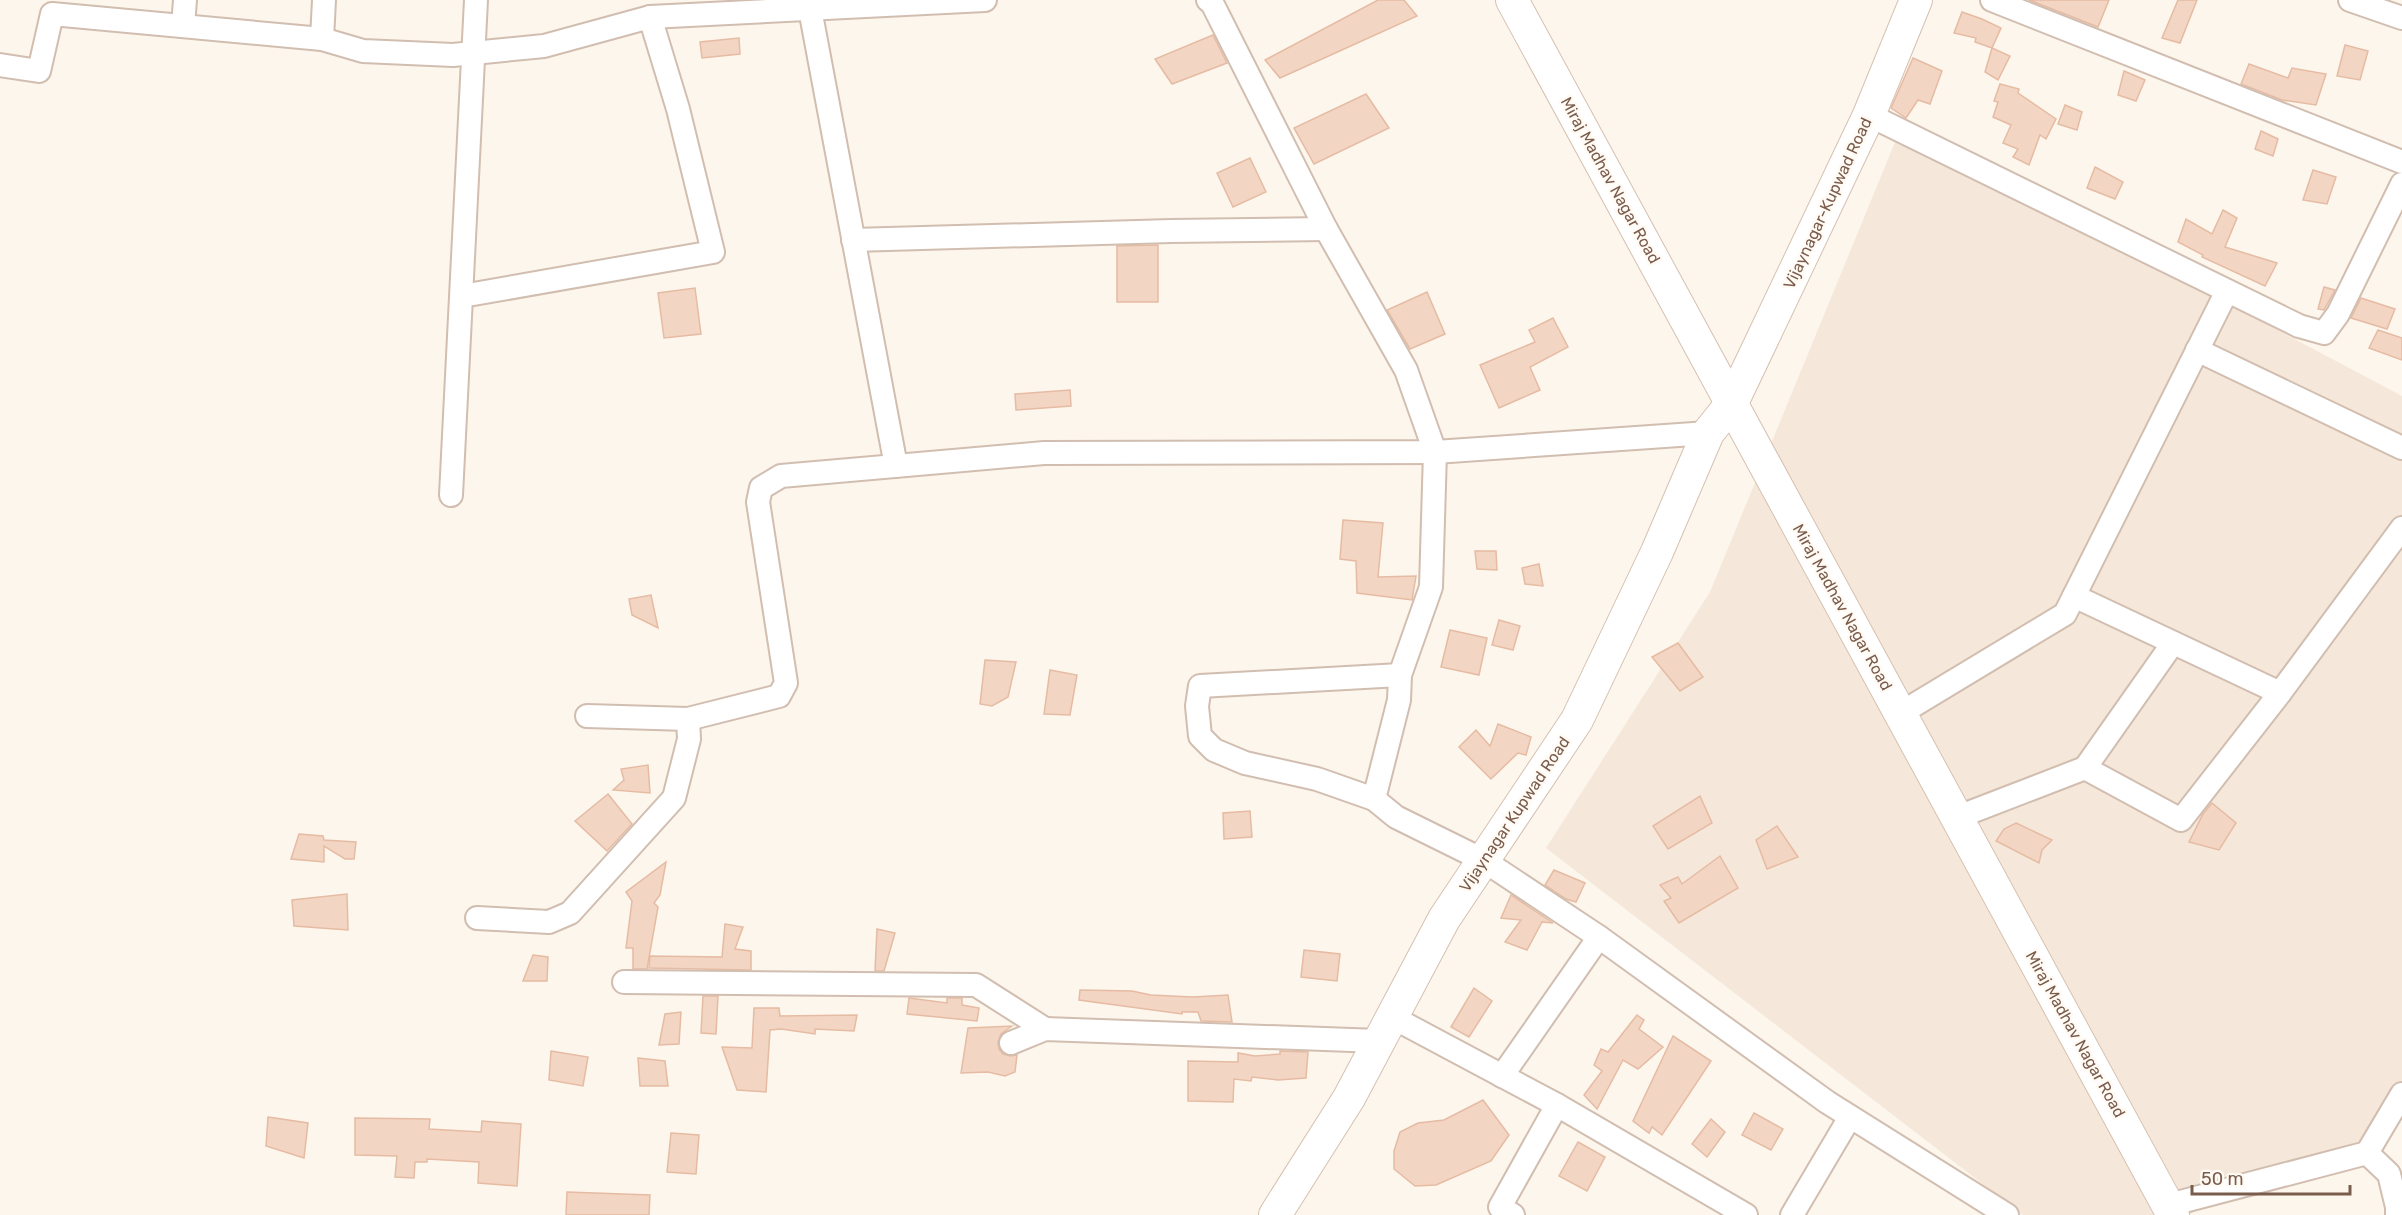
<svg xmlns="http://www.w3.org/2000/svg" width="2402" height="1215" font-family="Rubik,sans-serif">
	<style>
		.residential { fill: #f5e8da }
		.building { fill: #f3d5c3; stroke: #e6bba3; stroke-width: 1.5 }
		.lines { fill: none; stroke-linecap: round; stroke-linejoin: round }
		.street-casing { stroke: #d1beb0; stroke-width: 26 }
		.secondary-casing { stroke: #d6c0b0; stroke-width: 34 }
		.street { stroke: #fff; stroke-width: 22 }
		.secondary { stroke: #fff; stroke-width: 32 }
		.labels { text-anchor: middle; stroke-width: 5; stroke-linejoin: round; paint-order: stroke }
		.street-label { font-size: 16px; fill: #7a5c4d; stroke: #fffaf3 }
	</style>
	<rect width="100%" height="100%" fill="#fdf6ec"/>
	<!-- residential -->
	<polygon class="residential" points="1900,130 2402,396 2402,1111 2367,1153 2234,1188 2189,1215 2023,1215 1546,848 1710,592"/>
	<!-- building -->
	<g class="building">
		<polygon points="1378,0 1404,0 1417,16 1280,78 1265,60"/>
		<polygon points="2029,0 2109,0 2098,27"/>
		<polygon points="2178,0 2197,0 2180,43 2162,38"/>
		<polygon points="1962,12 1982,19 2001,28 1992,48 1975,42 1976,38 1954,33"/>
		<polygon points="1213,35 1227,63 1172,84 1155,59"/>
		<polygon points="739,38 740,54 702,58 700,42"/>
		<polygon points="2345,45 2368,51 2360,80 2337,76"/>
		<polygon points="1992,48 2010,56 1998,80 1985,72"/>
		<polygon points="1913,58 1942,71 1930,104 1918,100 1906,118 1891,108"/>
		<polygon points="2249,64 2288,78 2292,68 2326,74 2316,105 2282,100 2241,84"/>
		<polygon points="2124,71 2145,80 2136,101 2118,95"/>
		<polygon points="2000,84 2019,89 2018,93 2056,119 2046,139 2040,135 2029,165 2013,157 2018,149 2003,143 2011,125 1993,117 1998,102 1994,101"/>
		<polygon points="1366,94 1389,128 1314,164 1294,128"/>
		<polygon points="2065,105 2082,112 2077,130 2058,124"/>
		<polygon points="2261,131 2278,139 2273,156 2255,149"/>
		<polygon points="1250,158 1266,192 1233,207 1217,173"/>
		<polygon points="2095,167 2123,182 2115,199 2087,188"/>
		<polygon points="2313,170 2336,177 2327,204 2303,200"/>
		<polygon points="2223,210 2237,218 2225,247 2277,263 2265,286 2202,257 2203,255 2178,242 2186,219 2212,234"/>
		<polygon points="1158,245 1158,302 1117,302 1117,246"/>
		<polygon points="2324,287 2335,290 2324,310 2318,309"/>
		<polygon points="695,288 701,334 664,338 658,293"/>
		<polygon points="1427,292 1445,334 1410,349 1387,310"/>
		<polygon points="2361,298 2395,309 2387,329 2351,318"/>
		<polygon points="1553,318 1568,347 1530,367 1540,390 1499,408 1480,365 1535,342 1529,330"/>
		<polygon points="2378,330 2402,338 2402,360 2369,348"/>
		<polygon points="1070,390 1071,406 1016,410 1015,394"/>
		<polygon points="1343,520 1383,523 1378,577 1416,576 1412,600 1357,593 1356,561 1340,559"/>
		<polygon points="1475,551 1496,551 1497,570 1477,569"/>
		<polygon points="1539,564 1543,586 1525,584 1522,568"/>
		<polygon points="651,595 658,628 632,615 629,599"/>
		<polygon points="1499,620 1520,626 1513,650 1492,645"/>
		<polygon points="1450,630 1487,638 1479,675 1441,667"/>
		<polygon points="1678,643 1703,677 1680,691 1652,657"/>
		<polygon points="985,660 1016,662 1008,697 992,706 980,704"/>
		<polygon points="1050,670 1077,675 1070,715 1044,714"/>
		<polygon points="1498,724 1531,737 1526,755 1518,753 1491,779 1459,747 1476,730 1490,746"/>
		<polygon points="648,765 650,793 613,790 624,780 621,769"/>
		<polygon points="608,794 632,824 607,851 575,821"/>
		<polygon points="1700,796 1712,823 1668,849 1653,826"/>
		<polygon points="2212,803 2236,823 2219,850 2189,842 2203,814"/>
		<polygon points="1250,811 1252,837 1224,839 1223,813"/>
		<polygon points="2016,823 2052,840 2042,850 2039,863 1996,841 2004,829"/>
		<polygon points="1777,826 1798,857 1767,869 1756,840"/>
		<polygon points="299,834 323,836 324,840 356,842 354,859 345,859 324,846 324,862 291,859"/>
		<polygon points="1720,856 1738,888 1679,923 1664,901 1671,898 1660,885 1678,877 1682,884"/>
		<polygon points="666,862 660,895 654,903 658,907 647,969 633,969 633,948 626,948 632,901 626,892"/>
		<polygon points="1554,870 1585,883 1576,902 1566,899 1545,885"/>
		<polygon points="347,894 348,930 294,926 292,900"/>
		<polygon points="1511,895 1553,923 1542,922 1527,950 1505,942 1521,920 1501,918"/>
		<polygon points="725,924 743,927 735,949 751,951 751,970 649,968 650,956 722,957"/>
		<polygon points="877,929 895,933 884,971 875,971"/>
		<polygon points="1304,950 1340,954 1337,981 1301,977"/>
		<polygon points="533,955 548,957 547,981 523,981"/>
		<polygon points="1474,988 1492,1001 1469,1037 1451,1027"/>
		<polygon points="1080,990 1132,991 1151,995 1193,997 1228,995 1232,1022 1201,1021 1198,1012 1182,1012 1182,1014 1079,1000"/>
		<polygon points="703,996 718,996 716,1034 701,1033"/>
		<polygon points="909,998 947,1003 947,998 962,998 962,1005 979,1008 977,1021 907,1014"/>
		<polygon points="754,1008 779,1008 780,1016 857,1015 854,1031 815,1029 815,1034 781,1029 770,1030 766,1092 737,1090 722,1047 752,1048"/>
		<polygon points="681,1012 679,1044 659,1045 665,1014"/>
		<polygon points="1637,1015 1644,1020 1639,1029 1663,1047 1638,1069 1623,1060 1597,1109 1584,1095 1602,1071 1594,1065 1601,1049 1608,1052"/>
		<polygon points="1012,1026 1001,1034 998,1042 999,1049 1003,1054 1010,1056 1017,1055 1015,1072 1005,1076 988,1072 961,1073 968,1028"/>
		<polygon points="1673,1036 1711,1061 1662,1135 1652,1127 1649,1133 1633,1121"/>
		<polygon points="551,1051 588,1057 583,1086 549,1080"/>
		<polygon points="1280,1051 1308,1052 1306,1078 1278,1080 1252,1077 1251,1081 1234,1079 1233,1102 1188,1101 1188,1061 1238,1062 1238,1053 1255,1056 1280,1054"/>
		<polygon points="638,1058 665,1061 668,1086 640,1086"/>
		<polygon points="1483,1100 1509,1135 1491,1161 1436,1185 1415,1186 1394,1169 1394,1151 1400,1132 1418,1123 1444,1120"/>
		<polygon points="1754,1113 1783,1129 1771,1150 1742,1135"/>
		<polygon points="268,1117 308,1123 304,1158 266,1146"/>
		<polygon points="355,1118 430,1119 429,1129 481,1132 482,1121 521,1124 517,1186 478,1183 479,1162 427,1159 427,1162 415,1162 414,1178 395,1177 397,1156 355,1155"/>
		<polygon points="1711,1119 1725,1132 1707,1157 1692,1144"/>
		<polygon points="671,1133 699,1135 696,1174 667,1172"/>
		<polygon points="1578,1142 1605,1157 1587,1191 1559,1176"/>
		<polygon points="567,1192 650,1195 649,1215 566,1215"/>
	</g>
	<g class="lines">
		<defs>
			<g id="street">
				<polyline points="1208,0 1212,3 1326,229 1406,370 1435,452 1431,587 1400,675 1399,700 1374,799"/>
				<polyline points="1992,0 2402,162"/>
				<polyline points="2350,0 2402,18"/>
				<polyline points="810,9 896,466"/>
				<polyline points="183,26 185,0"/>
				<polyline points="322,39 324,0"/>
				<polyline points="0,65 39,71 52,14 322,39 363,51 453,55 544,46 650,17 985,0"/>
				<polyline points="1869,115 2299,326 2324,333 2338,314 2402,184"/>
				<polyline points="853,240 1171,231 1326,229"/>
				<polyline points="462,296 713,252 678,109 650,17"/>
				<polyline points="2197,350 2402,448"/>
				<polyline points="451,495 476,0"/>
				<polyline points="2074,596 2280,693"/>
				<polyline points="1400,675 1200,686 1197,706 1200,736 1214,750 1245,763 1317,779 1374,799 1396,817 1483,860 1599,937 1827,1102 2007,1215"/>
				<polyline points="1901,713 2065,614 2227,291"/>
				<polyline points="587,716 688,719 779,696 786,683 758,502 761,488 781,476 1044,453 1435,452 1708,433"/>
				<polyline points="2085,768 2173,643"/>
				<polyline points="1958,817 2085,768 2181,820 2280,693 2402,528"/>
				<polyline points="477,918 549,922 570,913 674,798 689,739 688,719"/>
				<polyline points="624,982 976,985 1045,1029"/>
				<polyline points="1392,1017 1557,1105 1746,1215"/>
				<polyline points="1011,1043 1045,1029 1379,1041"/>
				<polyline points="1502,1076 1599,937"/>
				<polyline points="2367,1153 2389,1174 2397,1207 2397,1215"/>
				<polyline points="2169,1205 2367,1153 2402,1094"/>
				<polyline points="1513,1215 1500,1207 1557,1105"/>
				<polyline points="1792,1215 1850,1117"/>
			</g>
			<g id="secondary">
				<polyline points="1512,0 2173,1215"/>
				<polyline points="1275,1215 1349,1098 1444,919 1577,720 1657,552 1708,433 1732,403 1869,115 1916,0"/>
			</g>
		</defs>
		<!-- street casing -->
		<use href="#street" class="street-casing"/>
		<!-- secondary casing -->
		<use href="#secondary" class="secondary-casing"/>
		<!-- street -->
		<use href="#street" class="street"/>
		<!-- secondary -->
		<use href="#secondary" class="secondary"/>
	</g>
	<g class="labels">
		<!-- street labels -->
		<g class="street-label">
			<text transform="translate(1611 180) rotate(61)" y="6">Miraj Madhav Nagar Road</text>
			<text transform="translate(1827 203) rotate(-65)" y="6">Vijaynagar-Kupwad Road</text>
			<text transform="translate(1843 607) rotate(61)" y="6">Miraj Madhav Nagar Road</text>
			<text transform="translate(1514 814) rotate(-56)" y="6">Vijaynagar Kupwad Road</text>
			<text transform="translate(2076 1034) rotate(61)" y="6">Miraj Madhav Nagar Road</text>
		</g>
	</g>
	<!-- scale -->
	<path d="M2192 1185v9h158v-9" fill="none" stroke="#7a5c4d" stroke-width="3"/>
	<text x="2201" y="1185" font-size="18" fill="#7a5c4d" stroke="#fffaf3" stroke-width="4.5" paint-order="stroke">50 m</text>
</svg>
